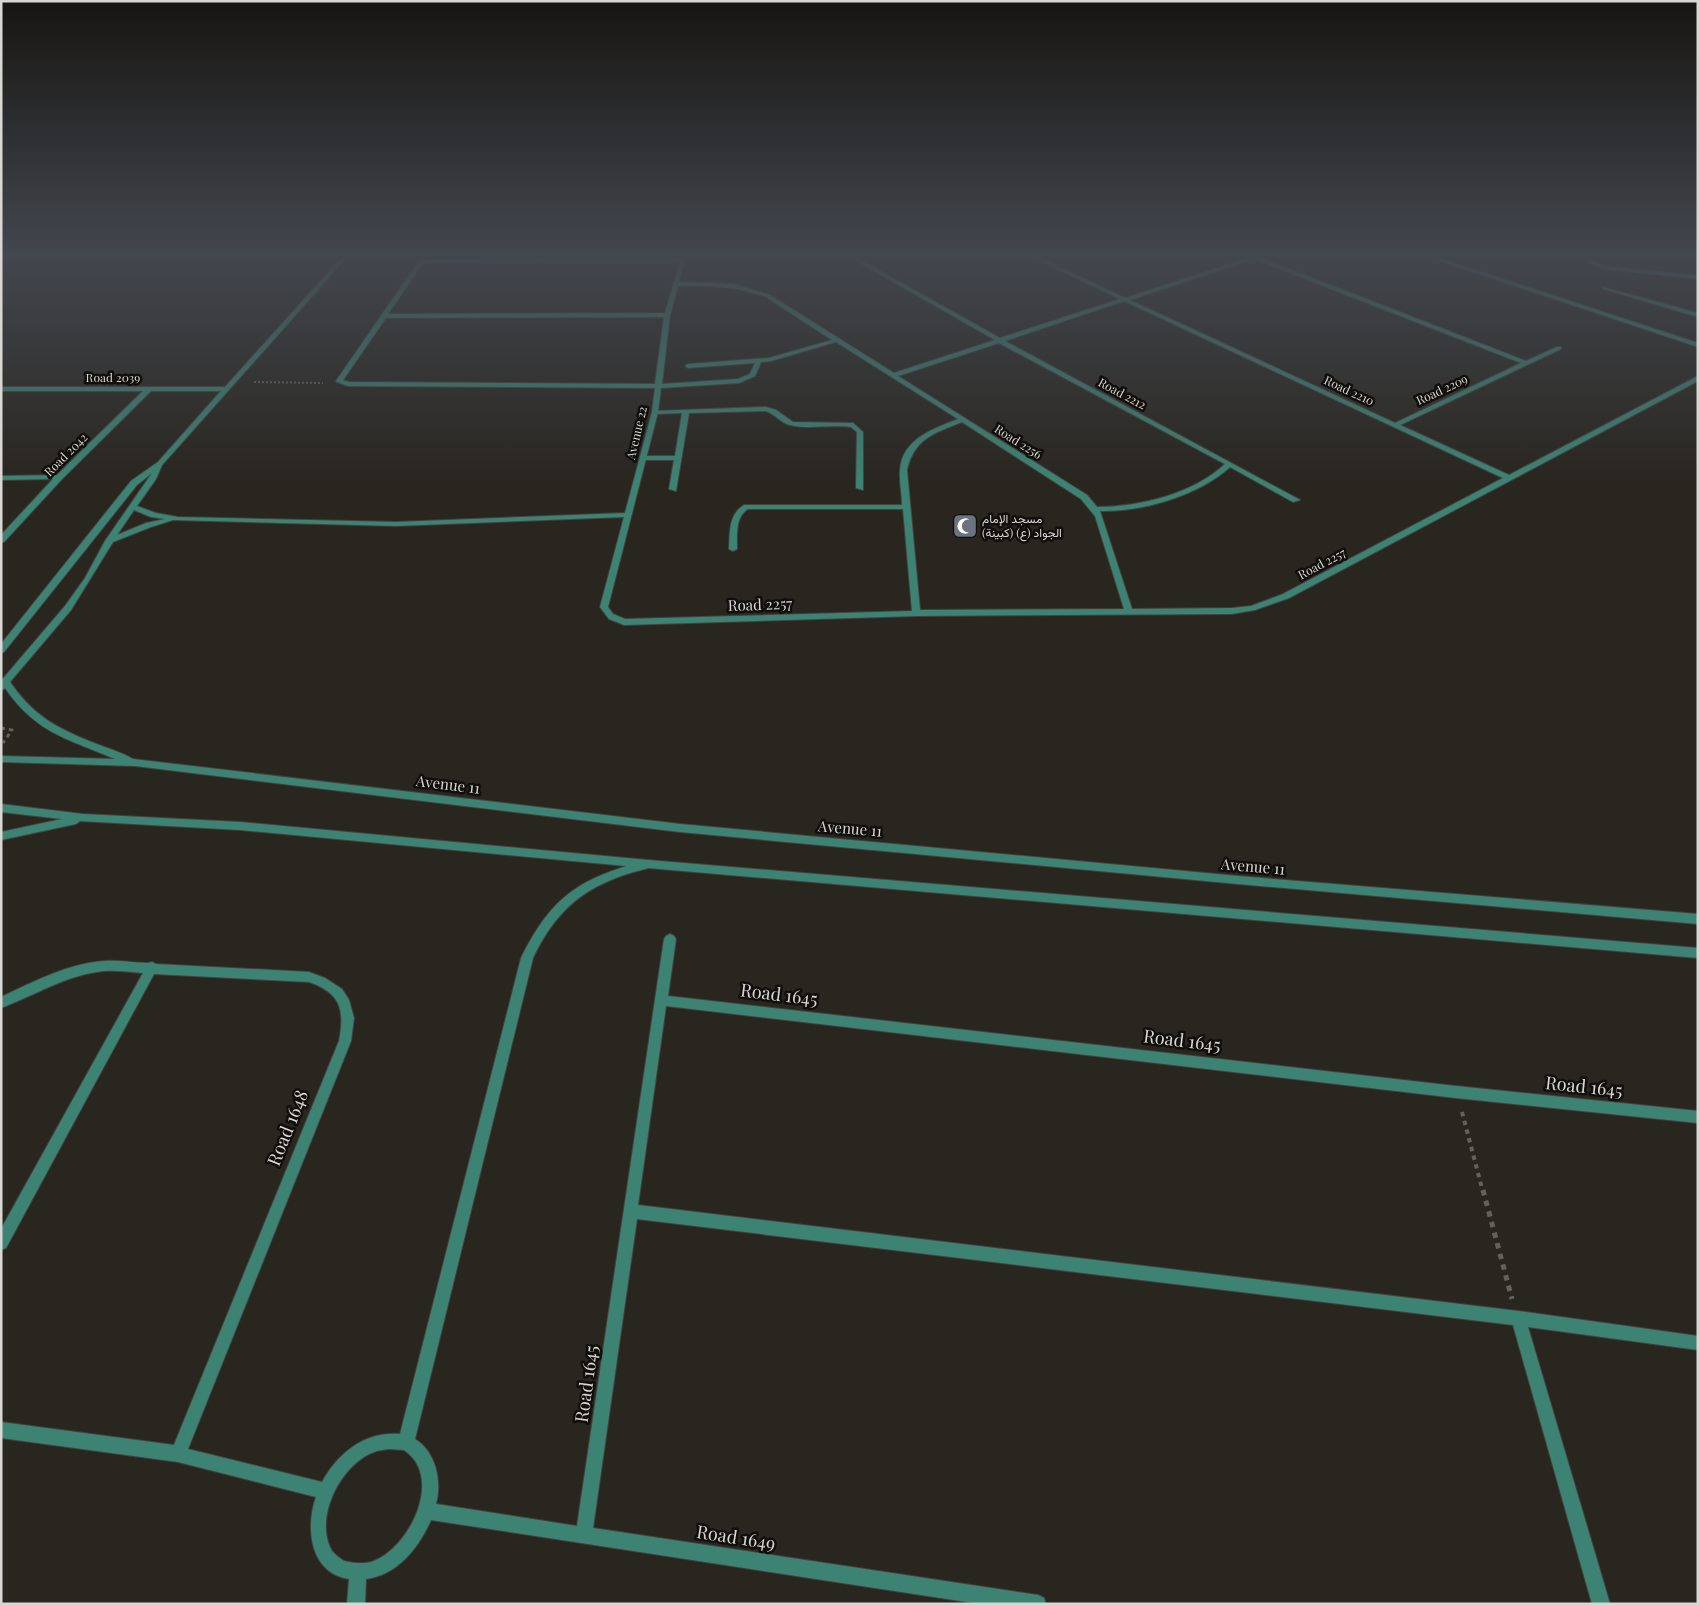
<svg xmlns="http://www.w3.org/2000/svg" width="1699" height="1605" font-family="'Playfair Display',Vazirmatn,serif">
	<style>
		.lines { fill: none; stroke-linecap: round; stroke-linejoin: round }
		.service-casing { stroke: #45423d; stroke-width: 2 }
		.minor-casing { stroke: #45423d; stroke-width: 2 }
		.tertiary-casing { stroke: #45423d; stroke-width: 2 }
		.path-far3 { stroke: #64615c; stroke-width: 2; stroke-dasharray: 2 2; stroke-linecap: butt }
		.path-far2 { stroke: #64615c; stroke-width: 3; stroke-dasharray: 4 4; stroke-linecap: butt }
		.path-far1 { stroke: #64615c; stroke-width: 4; stroke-dasharray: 4.5 4.5; stroke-linecap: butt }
		.path { stroke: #64615c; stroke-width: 5; stroke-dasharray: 5.5 5.5; stroke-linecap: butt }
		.service { fill: #3d8374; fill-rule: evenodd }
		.minor { fill: #3d8374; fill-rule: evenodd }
		.tertiary { fill: #3d8374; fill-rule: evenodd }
		.labels { text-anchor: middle; stroke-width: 5; stroke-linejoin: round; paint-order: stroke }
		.far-street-label { font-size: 12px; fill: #d9d7d3; stroke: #110f0c }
		.far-poi-label { font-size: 12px; fill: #d9d7d3; stroke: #110f0c; text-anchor: start }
		.street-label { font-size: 15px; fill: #d9d7d3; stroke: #110f0c }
		.near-street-label { font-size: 18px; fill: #d9d7d3; stroke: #110f0c }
	</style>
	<rect width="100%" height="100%" fill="#292620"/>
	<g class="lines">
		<defs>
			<g id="service">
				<polygon points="1603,287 1698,313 1698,317 1603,289"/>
				<path d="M766 407 776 410 793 422 853 423 863 432V490L856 488 857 432 851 427C831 424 810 430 790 425 781 423 775 414 766 411L689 413 676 491 669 489 674 460H643L640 458 643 456H675L682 413 655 414 652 412 653 411Z"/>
			</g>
			<g id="minor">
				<path d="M344 255H349L162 465 156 479 137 506 156 513 178 517 396 522 625 513 652 412 655 388 348 386 337 382 336 381 423 255H428L426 259 680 258 681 255H686L679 282 734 284 770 295 894 373 995 340 846 255H852L1000 338 1120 299 1027 255H1034L1125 298 1250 257V255H1262L1259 257 1526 361 1557 347H1561V349L1400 425 1509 475 1698 376V381L1289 598 1255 610 1232 614 916 616 624 625 609 619 600 607 624 517 396 526 173 520 151 527 113 542 71 610 4 689 1 690V681L65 606 85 578 105 541 152 473 137 485 4 652 1 653V644L131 481 158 462 221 391H151L62 479 4 542H1V535L53 479 1 480V476L57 475 143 391H1V387H225ZM1254 259 1521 363 1395 423 1130 300ZM680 262 665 313 388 314 423 263ZM678 286C709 285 737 286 766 297L832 340 769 358 688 364 685 366 688 368 755 363 750 374 738 379 662 384 670 315ZM1124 301 1503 478 1283 594 1251 606 1232 608 1132 609 1100 511C1142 512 1198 496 1230 467L1293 502 1300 500 1005 341ZM664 317 655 384 349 382 343 380 386 318ZM836 342 958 419C933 429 902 439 900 470 899 481 902 494 902 505H744C728 515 730 533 729 549L733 551 737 549C737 535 735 517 748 509H903L912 611 625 619 613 614 608 607 658 412 661 388 739 383 755 376 761 362 771 361ZM999 343 1225 464C1193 494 1139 507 1097 507L1087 495 898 376ZM962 422 1081 499 1095 516 1124 609 920 610 907 470C914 438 935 433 962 422ZM134 510 151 517 165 519 146 523 117 535Z"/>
				<polygon points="1582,255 1587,255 1592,260 1603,266 1698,275 1698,279 1602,269 1588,262"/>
				<path d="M648 860 652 861 653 864 652 867C638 871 624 874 611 880 573 895 550 922 533 958L415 1439C436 1452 442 1481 436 1504L577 1526 664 939 666 936 670 934 674 936 676 939 668 996 1456 1086 1698 1111V1123L1456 1098 666 1006 638 1205 1518 1311 1698 1336V1350L1528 1327 1610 1604H1592L1513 1325 637 1219 593 1528 1038 1595 1044 1598 1046 1604H980L431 1520C419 1547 398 1575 366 1579L365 1604H347L349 1579C310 1573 305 1528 316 1497L178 1462 1 1438V1422L174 1445 339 1041C345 1010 341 993 309 982L154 974 6 1248 1 1250V1229L143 973C130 972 116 970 104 971 65 975 36 995 1 1008V997C33 982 69 963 105 961 119 960 134 963 148 963L152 962 156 964 309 972 325 978 342 989 349 1000 354 1018 351 1041 188 1449 322 1482C338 1453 365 1431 400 1434L521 958C553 894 581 878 648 860ZM389 1449 404 1450C445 1477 409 1550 371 1562 363 1564 352 1563 344 1561 340 1558 335 1555 332 1551 313 1518 341 1464 374 1452 378 1450 384 1450 389 1449Z"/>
			</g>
			<g id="tertiary">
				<polygon points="1422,255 1430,255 1698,343 1698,347"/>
				<path d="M5 678 8 679C32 715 54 727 94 743 107 748 121 752 133 759L680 824 1238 876 1698 914V924L1238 884 680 832 135 766 1 762V756L115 759C64 737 34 733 1 682L2 679Z"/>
				<polygon points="1,804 83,814 240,822 648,860 1698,948 1698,958 648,868 240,830 80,821 76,824 1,840 1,832 62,819 1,812"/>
			</g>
		</defs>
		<!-- service casing -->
		<use href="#service" class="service-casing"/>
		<!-- minor casing -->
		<use href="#minor" class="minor-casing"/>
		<!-- tertiary casing -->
		<use href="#tertiary" class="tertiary-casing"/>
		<!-- path-far3 -->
		<g class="path-far3">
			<polyline points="1502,263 1525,266"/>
			<polyline points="254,382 323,383"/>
		</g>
		<!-- path-far2 -->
		<polyline class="path-far2" points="1,728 12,730 3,743"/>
		<!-- path-far1 -->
		<polyline class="path-far1" points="1462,1112 1483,1192"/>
		<!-- path -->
		<polyline class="path" points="1483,1190 1512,1299"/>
		<!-- service -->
		<use href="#service" class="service"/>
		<!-- minor -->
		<use href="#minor" class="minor"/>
		<!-- tertiary -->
		<use href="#tertiary" class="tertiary"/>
	</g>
	<!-- sky -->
	<linearGradient id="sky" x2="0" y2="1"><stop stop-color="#171512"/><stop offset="0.53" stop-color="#43474e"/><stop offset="1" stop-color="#43474e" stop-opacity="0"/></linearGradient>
	<rect width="1699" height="480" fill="url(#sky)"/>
	<!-- icons -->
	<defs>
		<symbol id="mosque-square" viewBox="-11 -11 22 22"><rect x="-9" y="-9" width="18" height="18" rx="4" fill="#6b7280" stroke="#110f0c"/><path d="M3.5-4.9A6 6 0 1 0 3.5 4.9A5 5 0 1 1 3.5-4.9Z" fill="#fff"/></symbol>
	</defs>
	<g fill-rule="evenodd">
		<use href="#mosque-square" x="951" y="512" width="28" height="28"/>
	</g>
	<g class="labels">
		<!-- far-street labels -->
		<g class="far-street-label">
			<text x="113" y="382">Road 2039</text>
			<text transform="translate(1442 390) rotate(-25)" y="4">Road 2209</text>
			<text transform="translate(1349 391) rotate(25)" y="4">Road 2210</text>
			<text transform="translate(1122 394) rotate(28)" y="4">Road 2212</text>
			<text transform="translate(637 433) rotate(-77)" y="4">Avenue 22</text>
			<text transform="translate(1018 442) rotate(32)" y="4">Road 2256</text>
			<text transform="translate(66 455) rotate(-45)" y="4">Road 2042</text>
			<text transform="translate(1322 564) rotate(-28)" y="4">Road 2257</text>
		</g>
		<!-- far-poi labels -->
		<g class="far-poi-label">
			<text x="982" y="523">مسجد الإمام<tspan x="982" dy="14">الجواد (ع) (كبينة)</tspan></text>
		</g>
		<!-- street labels -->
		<g class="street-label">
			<text transform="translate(760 605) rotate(-2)" y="5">Road 2257</text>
			<text transform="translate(448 785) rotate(7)" y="5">Avenue 11</text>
			<text transform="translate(850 829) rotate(5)" y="5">Avenue 11</text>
			<text transform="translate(1253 867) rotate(5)" y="5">Avenue 11</text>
		</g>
		<!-- near-street labels -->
		<g class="near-street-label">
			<text transform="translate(779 995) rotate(7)" y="6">Road 1645</text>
			<text transform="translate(1182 1041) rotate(7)" y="6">Road 1645</text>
			<text transform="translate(1584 1087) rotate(6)" y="6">Road 1645</text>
			<text transform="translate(288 1128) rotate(-68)" y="6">Road 1648</text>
			<text transform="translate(587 1384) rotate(-82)" y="6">Road 1645</text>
			<text transform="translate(736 1538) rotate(9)" y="6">Road 1649</text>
		</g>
	</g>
	<!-- border -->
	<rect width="1699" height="1605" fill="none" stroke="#d9d7d3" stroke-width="5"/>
</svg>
